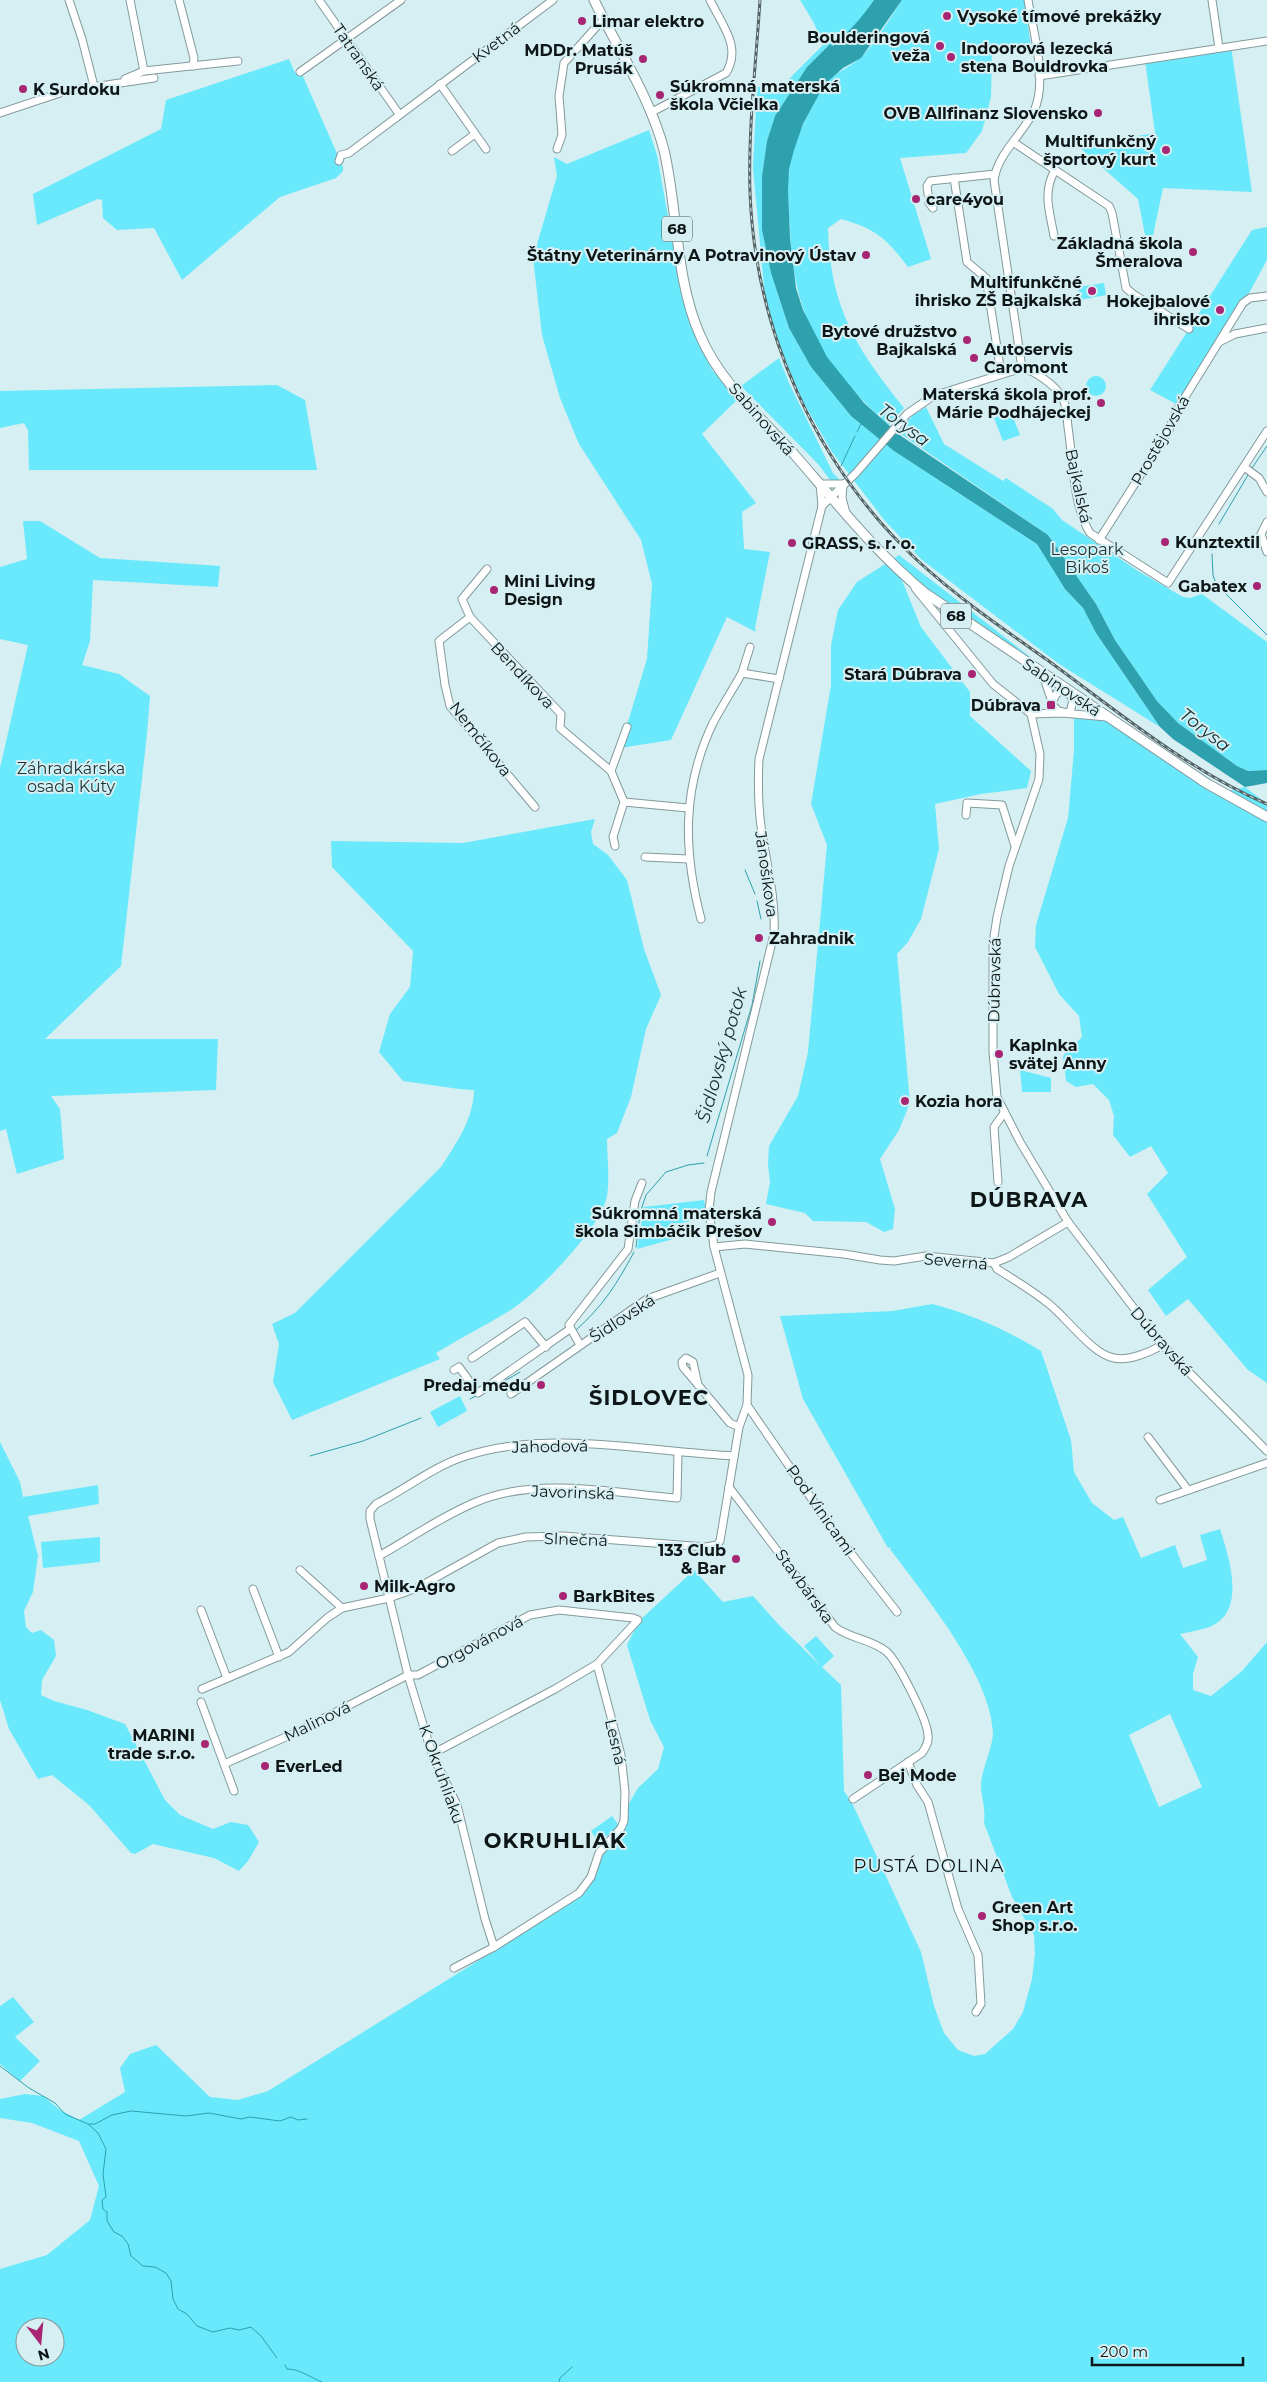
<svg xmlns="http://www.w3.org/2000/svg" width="1267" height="2382" font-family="Montserrat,sans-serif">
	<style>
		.green { fill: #69e9fb; fill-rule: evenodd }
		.water { fill: #2ea1af }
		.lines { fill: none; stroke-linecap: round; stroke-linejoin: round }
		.stream { stroke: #2ea1af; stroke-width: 1 }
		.minor-casing { stroke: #83999c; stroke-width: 9 }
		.major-casing { stroke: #83999c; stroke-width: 11 }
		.minor { stroke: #fff; stroke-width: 7 }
		.major { stroke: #fff; stroke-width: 9 }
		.rail-casing { stroke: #546263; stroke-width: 3 }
		.rail { stroke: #d6eff2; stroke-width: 1; stroke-dasharray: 4; stroke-linecap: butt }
		.poi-dot { fill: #a72573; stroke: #d6eff2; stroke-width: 2 }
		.labels { text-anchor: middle; stroke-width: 4; stroke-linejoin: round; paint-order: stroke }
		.shield { fill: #d6eff2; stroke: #4a5759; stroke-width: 1 }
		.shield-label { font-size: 15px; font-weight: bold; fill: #0e1617 }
		.poi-label { font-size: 16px; font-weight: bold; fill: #0e1617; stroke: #d6eff2; text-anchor: start }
		.street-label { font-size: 16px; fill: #0e1617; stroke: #d6eff2 }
		.park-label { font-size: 16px; fill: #1b3437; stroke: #d6eff2 }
		.water-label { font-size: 18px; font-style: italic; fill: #162f32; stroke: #d6eff2 }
		.neighbourhood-label { font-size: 18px; letter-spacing: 1px; fill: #0e1617; stroke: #d6eff2 }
		.district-label { font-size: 21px; font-weight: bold; letter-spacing: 1px; fill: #0e1617; stroke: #d6eff2 }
	</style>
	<rect width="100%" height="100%" fill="#d6eff2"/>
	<!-- green -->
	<g class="green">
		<path d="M800 0H874C863 16 850 36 833 46L830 44 807 67 775 116 767 141 762 176V230L771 273 789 328 811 367 851 416 894 451 1037 544 1065 589 1083 608 1096 633 1160 727 1059 664 922 560 885 521 832 452 802 400 775 335 765 297 753 168 757 87 777 88 783 85 823 45 814 23Z"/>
		<path d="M902 0H1024L1031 46 992 52 991 97 982 131 966 153 900 158 931 259 908 267C886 238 876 229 841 219L828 228C830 308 856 348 904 408L889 425C861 401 834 373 816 339 795 298 791 260 789 214 788 199 787 184 789 169 793 146 802 125 813 105 816 99 819 91 824 85 834 73 849 68 860 58 873 47 892 15 902 0Z"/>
		<polygon points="1231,46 1252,192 1163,188 1151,245 1146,240 1138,199 1078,146 1155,133 1145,60"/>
		<polygon points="289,59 295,73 301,72 343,167 343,171 336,178 280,197 182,280 154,228 117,230 103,218 102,200 98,199 37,225 33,194 161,129 166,100"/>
		<polygon points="649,130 657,155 678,272 693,331 712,370 738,399 702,434 756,503 742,512 744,549 770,552 755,628 756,632 727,617 671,740 620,748 647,659 652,584 641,540 579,444 560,398 542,335 533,258 557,176 554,157 567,164"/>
		<polygon points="1267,227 1267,260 1247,297 1180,406 1150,390 1252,230"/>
		<polygon points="1104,283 1106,295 1080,300 1078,287"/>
		<polygon points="779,358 790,385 833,473 841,481 830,480 819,465 741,386"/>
		<circle cx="1096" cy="386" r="10"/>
		<polygon points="277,385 305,400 317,470 29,470 28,430 24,423 0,428 0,391"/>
		<polygon points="926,407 944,444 1003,481 1006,478 1053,509 1062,520 1138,571 1183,597 1190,598 1202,594 1267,642 1267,770 1248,771 1237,766 1178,723 1157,701 1115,640 1096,604 1048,535 898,432 912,416"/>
		<polygon points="1011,412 1020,435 1003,441 994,418"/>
		<polygon points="23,521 40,521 100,558 220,566 218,587 93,580 90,641 82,665 119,674 150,696 147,734 121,966 45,1039 218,1039 216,1090 51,1096 60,1109 64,1159 17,1174 6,1129 0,1131 0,768 28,645 0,639 0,567 27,559"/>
		<polygon points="899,555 1052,674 1228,791 1245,787 1267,804 1267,1383 1248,1370 1188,1299 1166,1316 1148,1290 1187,1257 1147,1194 1168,1173 1151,1146 1130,1157 1113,1135 1114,1116 1109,1100 1093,1084 1076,1087 1066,1081 1063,1056 1082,1037 1079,1016 1059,994 1035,947 1036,925 1068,818 1074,750 1074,715 1088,715 1086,701 897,568 921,627 970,692 970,716 1031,771 1027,788 981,794 935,804 939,849 921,919 908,942 897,954 910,1103 899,1130 880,1159 895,1209 893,1229 884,1232 866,1222 813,1221 805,1213 766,1204 770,1182 768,1165 769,1146 798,1096 808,1052 827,845 811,804 831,685 831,645 838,610 857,582"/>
		<path d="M595 819 591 832 593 844 608 855 627 880 644 949 661 995 646 1029 631 1097 617 1133 607 1139C607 1157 610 1178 607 1196 601 1228 537 1294 509 1311 485 1326 460 1338 436 1353L440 1359 292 1420 273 1382 279 1344 272 1324 295 1313 441 1167C456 1144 474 1118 474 1090L459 1089 403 1081 379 1052 390 1014 410 987 413 951 332 867 331 841 463 843Z"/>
		<polygon points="1020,1070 1051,1078 1051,1092 1022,1092"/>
		<polygon points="704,1200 707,1217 670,1226 673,1239 637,1249 644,1207"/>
		<path d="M932 1304C974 1315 1004 1329 1041 1351L1071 1440 1074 1472 1092 1503 1114 1520 1123 1517 1141 1558 1175 1545 1183 1568 1207 1560 1200 1535 1220 1529C1228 1554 1245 1605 1217 1623 1207 1630 1192 1631 1180 1634L1198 1657 1193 1674V1690L1211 1696 1242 1671 1267 1642V2382H0V2269L47 2255 90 2220 99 2186 79 2141 32 2123 0 2118V2099L25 2094 43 2096 60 2110 79 2120 125 2092 120 2068 130 2054 156 2045 210 2097 238 2100 268 2091 515 1938 585 1891 600 1854 622 1829 625 1810 638 1788 658 1769 664 1747 650 1720 627 1645 639 1621 694 1570 723 1602 753 1596 779 1625 821 1666 804 1646 816 1636 834 1656 822 1667 841 1685 844 1791 853 1805 921 1952 934 2006 944 2033 958 2050 974 2056 985 2054 1013 2029 1023 2012 1032 1979 1035 1953 1034 1935 1012 1897 984 1823C986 1806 981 1798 981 1785 981 1771 993 1747 993 1733 991 1675 924 1595 890 1549L891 1547 888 1548 803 1399 780 1316 893 1311ZM1170 1714 1202 1787 1159 1807 1129 1735ZM25 2327H55V2357H25Z"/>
		<polygon points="460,1396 467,1411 438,1427 430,1412"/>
		<polygon points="0,1442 20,1482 23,1497 98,1485 99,1504 28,1516 38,1556 33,1592 24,1611 26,1627 32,1633 41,1630 54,1640 56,1656 42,1680 41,1695 54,1701 87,1710 125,1724 165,1800 180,1815 213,1829 231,1822 248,1825 259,1842 248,1861 239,1871 214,1858 153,1844 135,1854 131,1853 89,1805 52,1775 38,1779 9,1729 0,1700"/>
		<polygon points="100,1537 100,1562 43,1568 41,1542"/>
		<polygon points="612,1816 620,1827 598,1842 591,1831"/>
		<polygon points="13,1997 34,2022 15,2037 40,2061 20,2081 0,2064 0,2006"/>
	</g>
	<!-- water -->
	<path class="water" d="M874 0H902L861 58 843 68 824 85 803 124 794 150 789 169 788 190 790 238 796 288 803 310 827 357 864 403 901 436 1048 535 1096 604 1115 640 1157 701 1178 723 1237 766 1248 771 1267 770V783L1245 787 1173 739 1160 727 1096 633 1083 608 1065 589 1037 544 894 451 851 416 811 367 789 328 771 273 762 230V176L767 141 775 116 807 67 830 44 833 46C847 33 862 18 874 0Z"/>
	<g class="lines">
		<!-- stream -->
		<g class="stream">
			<polyline points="857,432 861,424"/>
			<polyline points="841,466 855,436"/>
			<polyline points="1252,468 1267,446"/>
			<polyline points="1219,524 1248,475"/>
			<polyline points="1212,550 1213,539"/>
			<polyline points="1212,554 1213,575 1216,584 1267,635"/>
			<polyline points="745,870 755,894"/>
			<polyline points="757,901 761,919"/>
			<polyline points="707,1156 752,1005 760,961"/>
			<polyline points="636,1247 640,1213 646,1195 666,1172 688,1165 704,1163"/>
			<path d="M576 1330C603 1306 617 1284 634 1252"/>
			<polyline points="489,1390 520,1372"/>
			<polyline points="470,1399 476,1396"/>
			<polyline points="310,1456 363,1441 421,1418"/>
			<polyline points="0,2066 29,2088 55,2103 65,2114 88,2124 98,2133 106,2149 103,2174 106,2197 102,2200 103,2209 107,2212 107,2221 114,2232 122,2236 128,2244 131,2256 143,2266 155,2267 166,2273 171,2281 173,2299 178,2309 187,2314 197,2326 213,2332 230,2328 239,2330 251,2327 261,2336 277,2358"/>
			<polyline points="89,2124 95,2124 112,2115 131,2111 186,2116 209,2113 241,2119 250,2117 280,2121 291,2117 298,2120 307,2119"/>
			<path d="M285 2365 287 2369C300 2369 309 2377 322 2382"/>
			<polyline points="559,2382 560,2378 572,2367"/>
		</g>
		<defs>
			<g id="minor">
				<polyline points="69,0 82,39 94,86"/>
				<polyline points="179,0 194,58 193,66"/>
				<polyline points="319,0 399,114"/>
				<polyline points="1212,0 1219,48"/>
				<polyline points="144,71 238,61"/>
				<polyline points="300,72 401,0"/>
				<polyline points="1039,76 1267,41"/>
				<polyline points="125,79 144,71 130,0"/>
				<polyline points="440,84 486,149"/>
				<path d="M652 112 726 73C742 47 722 25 710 0"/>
				<polyline points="0,113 66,91 154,78"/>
				<polyline points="1013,142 1109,206 1112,213 1126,288 1133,294 1189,329"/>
				<polyline points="557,149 562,135 559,96 564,63 599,24 604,21"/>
				<polyline points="452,151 475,134"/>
				<polyline points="339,161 341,155 349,153 553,0"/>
				<polyline points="954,178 967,262 986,278"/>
				<polyline points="928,194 927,186 930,181 995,174"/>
				<polyline points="929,203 933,208"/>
				<path d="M1054 236C1050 212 1042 193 1055 170"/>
				<polyline points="987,284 1001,373"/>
				<polyline points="1221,341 1235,334 1267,328"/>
				<path d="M1022 368 994 180C998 153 1022 135 1034 111 1048 81 1033 31 1028 0"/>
				<polyline points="1244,467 1259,478 1267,492"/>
				<polyline points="843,484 842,498 846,513"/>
				<polyline points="822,506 820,484 844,484"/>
				<polyline points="1267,522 1261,534 1267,552"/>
				<polyline points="1099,540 1169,430 1177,410 1243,303 1250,298 1267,296"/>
				<polyline points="487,569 462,599 470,617 439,641 445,685 450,706 535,807"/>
				<polyline points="915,588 993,684 1031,714 1040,754 1039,779 1009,866 997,917 993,943 993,1052 997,1097 1020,1142 1068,1222 1162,1345 1267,1451"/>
				<polyline points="470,617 561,714 560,728 611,771 624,802 613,837 615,846"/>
				<polyline points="1038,672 1045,681 1053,705 1058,711 1068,713 1071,709 1073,700 1068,692 1063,691 1057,693 1052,702"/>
				<polyline points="742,673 750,647"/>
				<polyline points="1031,714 1062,713 1107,717"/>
				<polyline points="611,771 627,727"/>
				<polyline points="624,802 688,808"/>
				<polyline points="966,815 967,803 1002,805 1015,846"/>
				<polyline points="645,857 689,859"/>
				<path d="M701 919C683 850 682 788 713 723 722 706 733 689 742 673L779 679"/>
				<polyline points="998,1182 994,1127 1004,1113"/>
				<polyline points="714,1247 745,1244 844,1254 880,1260 894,1261 926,1256 994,1263 1009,1257 1068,1222"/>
				<path d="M994 1263 997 1269C1015 1280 1033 1291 1049 1304 1066 1317 1093 1355 1114 1358 1128 1361 1149 1353 1162 1345"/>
				<polyline points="580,1345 569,1325 628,1249 635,1201 642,1183"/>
				<polyline points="472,1358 525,1322 546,1347"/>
				<polyline points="454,1370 459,1367 478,1393 570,1329"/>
				<polyline points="698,1385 693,1362 686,1358 682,1362 683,1367 730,1423 739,1427"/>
				<polyline points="511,1394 647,1299 720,1273"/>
				<polyline points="747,1405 836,1534 897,1612"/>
				<polyline points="1148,1437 1188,1490"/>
				<path d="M729 1487 835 1627C850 1639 872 1639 887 1652 899 1664 927 1719 928 1735 929 1742 926 1747 922 1753L853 1799"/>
				<polyline points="1160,1500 1267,1463"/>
				<path d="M379 1556C411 1538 442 1516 476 1502 538 1476 613 1493 677 1498L678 1452"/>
				<polyline points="300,1570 342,1608"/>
				<polyline points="253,1589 279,1657"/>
				<polyline points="201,1610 227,1678"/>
				<path d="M202 1689 289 1652 327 1618 342 1608 389 1598 417 1588 498 1543 526 1537 563 1536 706 1547 717 1545 720 1541 739 1427 747 1405 748 1375 714 1247 709 1211 711 1192 774 934C776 897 766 862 761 826 758 804 758 781 759 759L822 506 856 473 907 414 933 396 1022 368C1034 370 1056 386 1062 397 1067 405 1067 418 1068 427 1073 460 1073 506 1090 533L1168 583 1267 431"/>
				<polyline points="201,1702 234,1791"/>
				<polyline points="432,1754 555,1689 597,1664 621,1755 625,1792 624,1821 621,1828 599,1853 591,1877 579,1893 494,1947"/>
				<polyline points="908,1762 917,1785 928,1802 958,1909 978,1955 981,2004 976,2012"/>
				<polyline points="224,1764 295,1733 408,1675 418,1675 530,1615 559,1610 633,1618 638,1620 597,1664"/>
				<path d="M454 1968 494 1947 485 1919 457 1805 432 1754 408 1675 370 1519V1511L376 1504C406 1489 434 1466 466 1456 548 1429 649 1452 734 1456"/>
			</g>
			<path id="major" d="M594 0C618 49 650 97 664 150 678 210 675 279 700 335 719 381 760 417 793 453 835 501 875 552 925 593L1206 783 1267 817"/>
		</defs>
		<!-- minor casing -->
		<use href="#minor" class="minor-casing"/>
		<!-- major casing -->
		<use href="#major" class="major-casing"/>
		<!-- minor -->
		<use href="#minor" class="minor"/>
		<!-- major -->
		<use href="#major" class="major"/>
		<defs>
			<path id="rail" d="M760 0C756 64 748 128 750 192 755 331 816 466 918 561 957 597 1002 628 1046 659 1117 711 1186 769 1267 804"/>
		</defs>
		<!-- rail casing -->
		<use href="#rail" class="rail-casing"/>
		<!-- rail -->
		<use href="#rail" class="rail"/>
	</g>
	<!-- markers -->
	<g class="poi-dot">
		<circle cx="947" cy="16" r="5"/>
		<circle cx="582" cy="21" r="5"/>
		<circle cx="940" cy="46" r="5"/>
		<circle cx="951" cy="57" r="5"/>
		<circle cx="643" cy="59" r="5"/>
		<circle cx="23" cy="89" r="5"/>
		<circle cx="660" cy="95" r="5"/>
		<circle cx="1098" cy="113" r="5"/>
		<circle cx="1166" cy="150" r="5"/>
		<circle cx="916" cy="199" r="5"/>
		<circle cx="1193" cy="252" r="5"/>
		<circle cx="866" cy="255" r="5"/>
		<circle cx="1092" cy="291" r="5"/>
		<circle cx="1220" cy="310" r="5"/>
		<circle cx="967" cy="340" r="5"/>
		<circle cx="974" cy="358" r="5"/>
		<circle cx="1101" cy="403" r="5"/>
		<circle cx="1165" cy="542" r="5"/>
		<circle cx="792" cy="543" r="5"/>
		<circle cx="1257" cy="586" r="5"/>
		<circle cx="494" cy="590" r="5"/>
		<circle cx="972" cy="674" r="5"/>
		<rect x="1046" y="700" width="10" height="10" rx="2.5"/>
		<circle cx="759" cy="938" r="5"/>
		<circle cx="999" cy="1054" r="5"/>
		<circle cx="905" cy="1101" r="5"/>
		<circle cx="772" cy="1222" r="5"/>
		<circle cx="541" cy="1385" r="5"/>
		<circle cx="736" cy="1559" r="5"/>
		<circle cx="364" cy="1586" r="5"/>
		<circle cx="563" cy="1596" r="5"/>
		<circle cx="205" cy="1744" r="5"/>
		<circle cx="265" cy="1766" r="5"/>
		<circle cx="868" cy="1775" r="5"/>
		<circle cx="982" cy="1916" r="5"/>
	</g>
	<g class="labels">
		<!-- shield labels -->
		<g class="shield">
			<rect x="662" y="216.5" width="30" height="25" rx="4"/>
			<rect x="941" y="603.5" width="30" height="25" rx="4"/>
		</g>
		<g class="shield-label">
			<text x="677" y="234">68</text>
			<text x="956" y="621">68</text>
		</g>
		<!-- poi labels -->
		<g class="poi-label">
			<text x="957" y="22">Vysoké tímové prekážky</text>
			<text x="592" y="27">Limar elektro</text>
			<text x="930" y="43" text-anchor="end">Boulderingová<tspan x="930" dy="18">veža</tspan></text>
			<text x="961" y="54">Indoorová lezecká<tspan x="961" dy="18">stena Bouldrovka</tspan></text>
			<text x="633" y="56" text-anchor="end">MDDr. Matúš<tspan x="633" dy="18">Prusák</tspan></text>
			<text x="670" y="92">Súkromná materská<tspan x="670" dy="18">škola Včielka</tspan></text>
			<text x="33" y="95">K Surdoku</text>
			<text x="1088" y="119" text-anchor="end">OVB Allfinanz Slovensko</text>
			<text x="1156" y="147" text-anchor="end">Multifunkčný<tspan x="1156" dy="18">športový kurt</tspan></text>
			<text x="926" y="205">care4you</text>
			<text x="1183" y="249" text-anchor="end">Základná škola<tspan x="1183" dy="18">Šmeralova</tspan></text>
			<text x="856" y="261" text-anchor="end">Štátny Veterinárny A Potravinový Ústav</text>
			<text x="1082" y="288" text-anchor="end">Multifunkčné<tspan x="1082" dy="18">ihrisko ZŠ Bajkalská</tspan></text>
			<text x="1210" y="307" text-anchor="end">Hokejbalové<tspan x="1210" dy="18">ihrisko</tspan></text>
			<text x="957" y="337" text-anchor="end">Bytové družstvo<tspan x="957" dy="18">Bajkalská</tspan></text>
			<text x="984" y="355">Autoservis<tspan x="984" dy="18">Caromont</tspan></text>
			<text x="1091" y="400" text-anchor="end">Materská škola prof.<tspan x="1091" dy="18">Márie Podhájeckej</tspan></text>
			<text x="1175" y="548">Kunztextil</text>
			<text x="802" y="549">GRASS, s. r. o.</text>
			<text x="504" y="587">Mini Living<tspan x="504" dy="18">Design</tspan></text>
			<text x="1247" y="592" text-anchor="end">Gabatex</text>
			<text x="962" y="680" text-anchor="end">Stará Dúbrava</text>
			<text x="1041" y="711" text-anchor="end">Dúbrava</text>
			<text x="769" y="944">Zahradnik</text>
			<text x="1009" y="1051">Kaplnka<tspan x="1009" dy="18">svätej Anny</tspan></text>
			<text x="915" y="1107">Kozia hora</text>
			<text x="762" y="1219" text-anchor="end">Súkromná materská<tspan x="762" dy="18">škola Simbáčik Prešov</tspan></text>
			<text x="531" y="1391" text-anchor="end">Predaj medu</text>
			<text x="726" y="1556" text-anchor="end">133 Club<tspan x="726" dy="18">&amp; Bar</tspan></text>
			<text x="374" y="1592">Milk-Agro</text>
			<text x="573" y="1602">BarkBites</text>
			<text x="195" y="1741" text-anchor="end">MARINI<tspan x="195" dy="18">trade s.r.o.</tspan></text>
			<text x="275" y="1772">EverLed</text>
			<text x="878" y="1781">Bej Mode</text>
			<text x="992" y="1913">Green Art<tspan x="992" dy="18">Shop s.r.o.</tspan></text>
		</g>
		<!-- street labels -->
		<g class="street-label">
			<text transform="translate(496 42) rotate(-37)" y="6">Kvetná</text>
			<text transform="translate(359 57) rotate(55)" y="6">Tatranská</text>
			<text transform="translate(762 419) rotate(49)" y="6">Sabinovská</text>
			<text transform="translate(1160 440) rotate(-60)" y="6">Prostějovská</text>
			<text transform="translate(1079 486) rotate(78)" y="6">Bajkalská</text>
			<text transform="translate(523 675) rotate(47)" y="6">Bendíkova</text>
			<text transform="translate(1062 687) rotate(34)" y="6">Sabinovská</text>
			<text transform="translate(481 739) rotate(52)" y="6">Nemčíkova</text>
			<text transform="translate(767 874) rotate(82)" y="6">Jánošíkova</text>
			<text transform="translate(994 980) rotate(-89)" y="6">Dúbravská</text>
			<text transform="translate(956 1261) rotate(5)" y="6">Severná</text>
			<text transform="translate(622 1318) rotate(-33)" y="6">Šidlovská</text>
			<text transform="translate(1162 1341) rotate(49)" y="6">Dúbravská</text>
			<text transform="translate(550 1446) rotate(-1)" y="6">Jahodová</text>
			<text transform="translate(573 1492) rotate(2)" y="6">Javorinská</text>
			<text transform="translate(821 1510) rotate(55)" y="6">Pod Vinicami</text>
			<text transform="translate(576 1539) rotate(2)" y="6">Slnečná</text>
			<text transform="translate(805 1586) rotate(54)" y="6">Stavbárska</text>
			<text transform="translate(479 1642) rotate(-28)" y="6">Orgovánová</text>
			<text transform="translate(317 1721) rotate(-26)" y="6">Malinová</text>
			<text transform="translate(616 1742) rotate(77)" y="6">Lesná</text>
			<text transform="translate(442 1774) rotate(70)" y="6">K Okruhliaku</text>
		</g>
		<!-- park labels -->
		<g class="park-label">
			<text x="1087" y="555">Lesopark<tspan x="1087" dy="18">Bikoš</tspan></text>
			<text x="71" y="774">Záhradkárska<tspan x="71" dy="18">osada Kúty</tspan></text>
		</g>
		<!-- water labels -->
		<g class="water-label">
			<text transform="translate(904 425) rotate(37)" y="6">Torysa</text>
			<text transform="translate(1205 730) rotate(38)" y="6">Torysa</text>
			<text transform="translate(722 1055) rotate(-74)" y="6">Šidlovský potok</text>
		</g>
		<!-- neighbourhood labels -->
		<g class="neighbourhood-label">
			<text x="929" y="1872">PUSTÁ DOLINA</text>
		</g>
		<!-- district labels -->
		<g class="district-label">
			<text x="1029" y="1207">DÚBRAVA</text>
			<text x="649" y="1405">ŠIDLOVEC</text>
			<text x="555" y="1848">OKRUHLIAK</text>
		</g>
	</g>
	<!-- north arrow -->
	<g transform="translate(40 2342) rotate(164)"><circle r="24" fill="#d6eff2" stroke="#86989a"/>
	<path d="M0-4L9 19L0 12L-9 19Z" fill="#a72573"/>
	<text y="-8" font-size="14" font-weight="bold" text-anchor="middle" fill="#0e1617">N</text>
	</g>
	<!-- scale -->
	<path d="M1092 2357v8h151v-8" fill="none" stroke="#0e1617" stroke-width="2.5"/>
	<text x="1100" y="2357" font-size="15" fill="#0e1617" stroke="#d6eff2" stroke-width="4" paint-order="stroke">200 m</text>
</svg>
